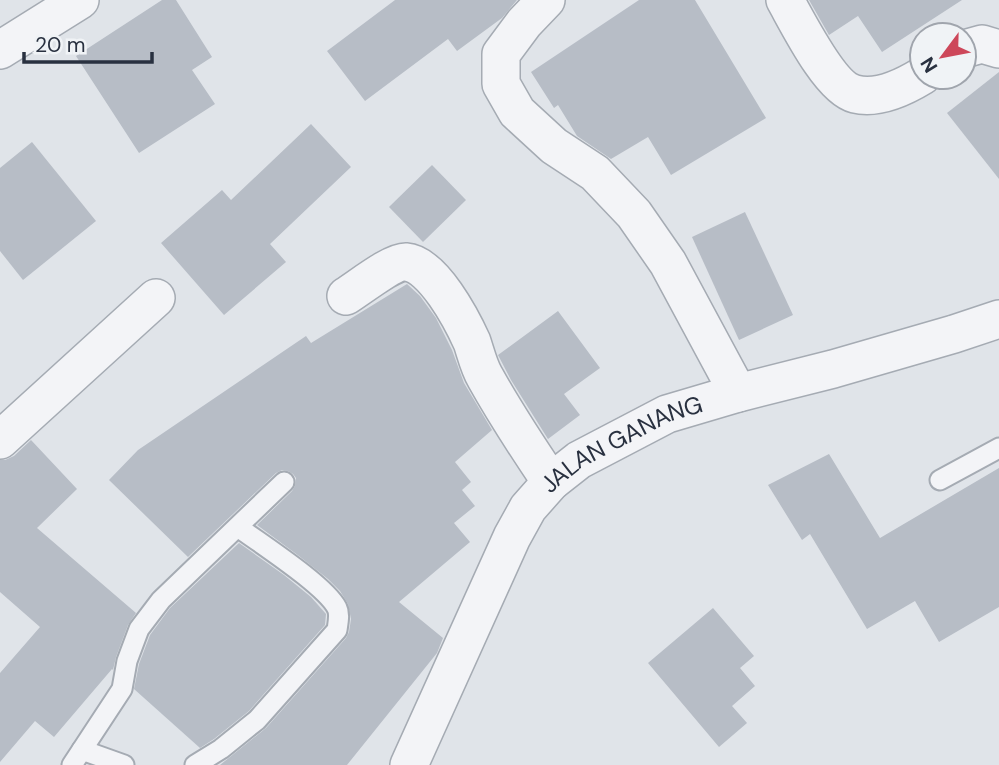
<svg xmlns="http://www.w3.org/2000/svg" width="999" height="765" font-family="'DM Sans',sans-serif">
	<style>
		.building { fill: #b7bdc6 }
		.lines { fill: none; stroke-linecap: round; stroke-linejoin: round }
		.service-casing { stroke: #a5abb3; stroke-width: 23 }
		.minor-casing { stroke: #a5abb3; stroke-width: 40 }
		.service { stroke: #f3f4f7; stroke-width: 19 }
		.minor { stroke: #f3f4f7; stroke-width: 37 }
		.labels { text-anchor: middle; stroke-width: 5; stroke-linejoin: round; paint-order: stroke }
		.street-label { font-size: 24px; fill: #293140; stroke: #f0f3f6 }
	</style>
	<rect width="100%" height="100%" fill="#e0e4e9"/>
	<!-- building -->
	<g class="building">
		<polygon points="162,0 176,0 212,57 192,70 215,104 139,153 76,56"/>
		<polygon points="395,0 517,0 502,18 457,51 448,39 365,101 327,51"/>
		<polygon points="639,0 695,0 766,118 671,175 648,137 611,159 577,136 558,105 554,108 531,72"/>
		<polygon points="809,0 962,0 882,52 858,16 829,35"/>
		<polygon points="999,72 999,179 947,113"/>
		<polygon points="311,124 351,167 270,244 286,262 224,315 161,243 222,190 231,200"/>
		<polygon points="32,142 96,221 23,280 0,251 0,168"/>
		<polygon points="432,165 466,200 423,242 389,207"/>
		<polygon points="745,212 793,315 739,340 692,237"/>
		<polygon points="407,284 420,296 436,318 452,350 464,383 492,430 455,462 471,482 462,490 475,506 454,523 470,542 399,602 443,638 437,653 347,765 220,765 266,728 346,638 349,632 351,619 348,604 340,591 328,579 299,556 257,525 292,491 295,486 296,478 293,474 288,471 282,470 276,473 188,557 109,480 138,450 306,336 311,343"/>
		<polygon points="558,311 600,368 564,394 580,415 548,439 511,380 498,355"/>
		<polygon points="31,440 77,489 37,528 136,613 128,625 116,657 113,670 112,669 54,737 35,721 0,762 0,673 40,627 0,592 0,460 5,460 14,456"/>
		<polygon points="829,454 880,538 999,468 999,607 939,642 915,601 867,629 810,534 802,540 768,485"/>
		<polygon points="239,543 284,575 311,597 326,614 325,625 249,711 214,739 200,748 134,689 139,664 150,635 170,608"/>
		<polygon points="713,608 754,656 740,668 755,686 732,706 747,723 719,747 648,663"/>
	</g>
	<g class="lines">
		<defs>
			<g id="service">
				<polyline points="940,480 999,448"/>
				<polyline points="82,750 124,765"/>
				<polyline points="72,765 122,689 127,661 139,629 161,600 284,482"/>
				<path d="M195 765 221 749 257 720 337 630C338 623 340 614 337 608 325 585 261 544 238 527"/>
			</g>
			<g id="minor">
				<polyline points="546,0 524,23 501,54 501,84 517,112 554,146 595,173 634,214 668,263 738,393"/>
				<path d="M785 0C798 23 830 88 855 94 878 100 904 87 922 76"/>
				<polyline points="964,49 982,44 999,49"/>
				<polyline points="0,50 80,0"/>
				<path d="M346 296C359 288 393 261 406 262 433 264 462 320 472 342 476 354 479 367 485 377 505 413 528 448 551 482"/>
				<polyline points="0,440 156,298"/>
				<path id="s1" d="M409 765 512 537 528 508 551 482 579 460 667 414 738 393 833 369 954 334 999 319"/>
			</g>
		</defs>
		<!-- service casing -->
		<use href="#service" class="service-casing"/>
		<!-- minor casing -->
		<use href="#minor" class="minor-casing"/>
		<!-- service -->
		<use href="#service" class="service"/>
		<!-- minor -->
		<use href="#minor" class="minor"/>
	</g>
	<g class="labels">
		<!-- street labels -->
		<g class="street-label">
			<text dy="8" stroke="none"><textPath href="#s1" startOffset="399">JALAN GANANG</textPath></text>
		</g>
	</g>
	<!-- north arrow -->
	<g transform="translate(943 56) rotate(238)"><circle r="33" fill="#f0f3f6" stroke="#a0a5ad" stroke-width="2"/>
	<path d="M0-5L12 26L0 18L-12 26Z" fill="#cd475a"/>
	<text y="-10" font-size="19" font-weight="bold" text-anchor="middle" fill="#293140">N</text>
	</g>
	<!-- scale -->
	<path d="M24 52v10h128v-10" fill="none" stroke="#293140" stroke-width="3.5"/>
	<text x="35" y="52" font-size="21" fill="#293140" stroke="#f0f3f6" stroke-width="5" paint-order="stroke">20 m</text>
</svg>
